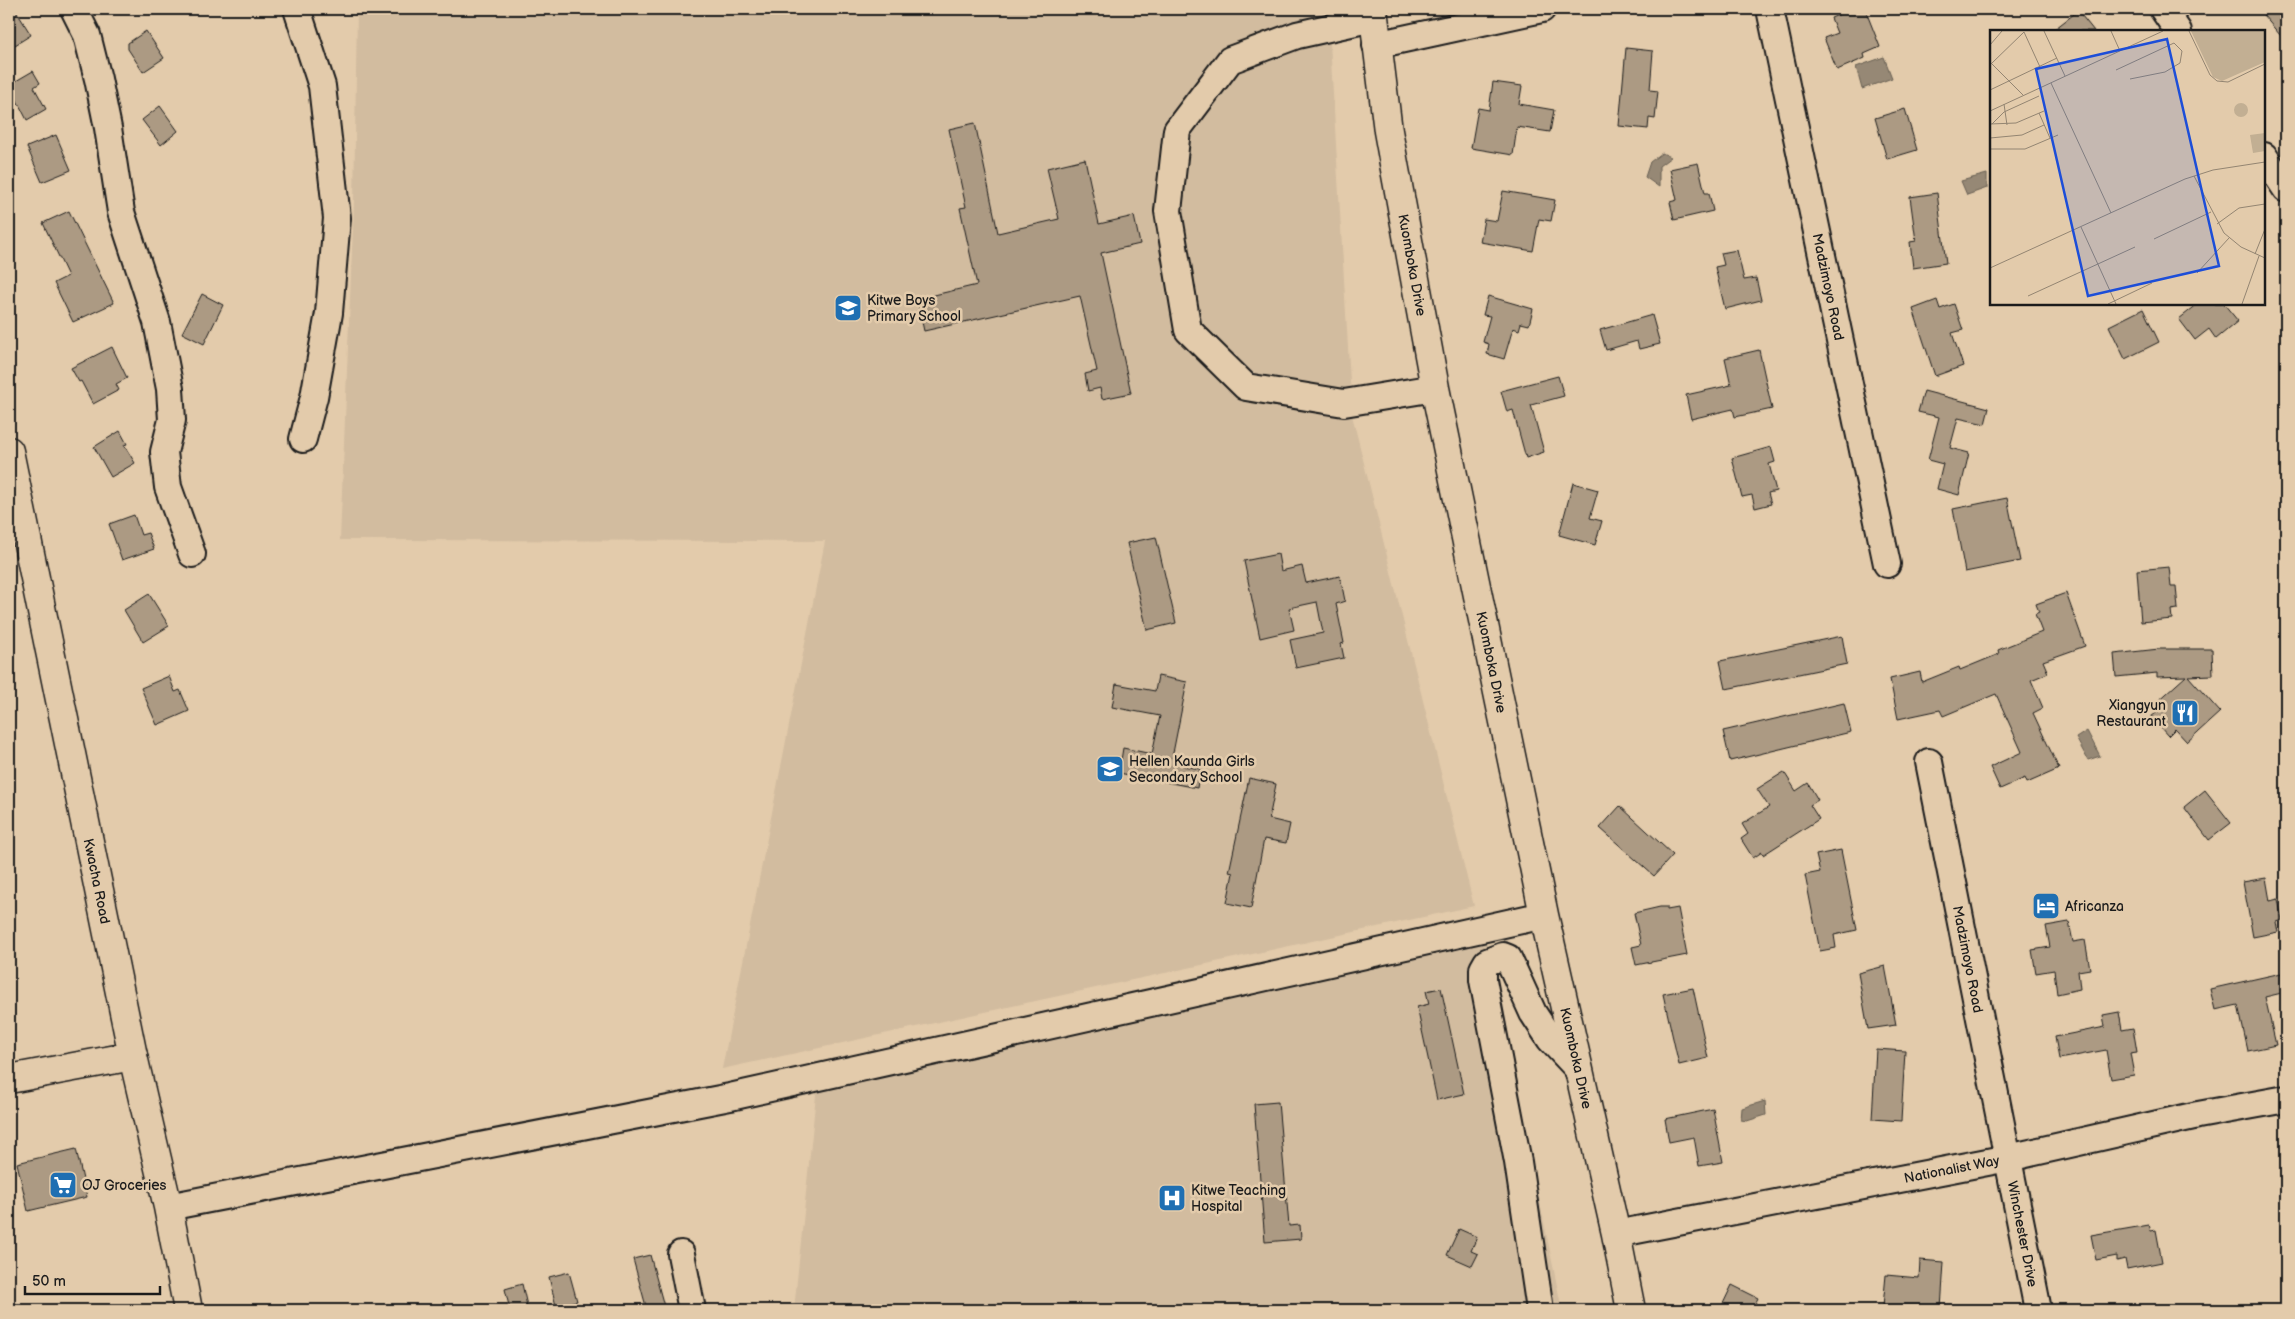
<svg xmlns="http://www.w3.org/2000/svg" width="2295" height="1319" font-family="'Balsamiq Sans',sans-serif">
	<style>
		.built { fill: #d2bc9f }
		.water { fill: #968874; stroke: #655d51 }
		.building { fill: #ac9a83; stroke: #1c1c1c }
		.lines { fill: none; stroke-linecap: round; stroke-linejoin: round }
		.minor-casing { stroke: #1c1c1c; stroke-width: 30 }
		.major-casing { stroke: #1c1c1c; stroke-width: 31 }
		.minor { stroke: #e3cbab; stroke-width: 26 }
		.major { stroke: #e3cbab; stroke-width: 28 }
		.labels { text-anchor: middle; stroke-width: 5; stroke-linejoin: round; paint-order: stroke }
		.street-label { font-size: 14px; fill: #1c1c1c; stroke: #e3cbab }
		.poi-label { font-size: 14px; fill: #1c1c1c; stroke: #e3cbab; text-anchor: start }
		.inset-road { fill: none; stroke: #938572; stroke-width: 1 }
		.view { fill: #1d4ed8; fill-opacity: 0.15; stroke: #1d4ed8; stroke-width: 2.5 }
		.inset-edge { fill: none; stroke: #1c1c1c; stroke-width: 2.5 }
	</style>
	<rect width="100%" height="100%" fill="#e3cbab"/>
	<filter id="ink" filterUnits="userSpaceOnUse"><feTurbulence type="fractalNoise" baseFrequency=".02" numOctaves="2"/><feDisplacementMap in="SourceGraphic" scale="10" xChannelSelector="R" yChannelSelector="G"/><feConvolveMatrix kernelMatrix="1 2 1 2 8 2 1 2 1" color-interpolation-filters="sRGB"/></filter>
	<g filter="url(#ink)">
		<!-- built -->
		<g class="built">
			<polygon points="357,9 1328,9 1352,415 1474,906 722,1069 825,541 340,540 354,202"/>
			<polygon points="1485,935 1562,1310 794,1310 817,1085"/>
		</g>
		<!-- water -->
		<g class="water">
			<polygon points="1884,57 1892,78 1862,89 1856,67"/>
			<polygon points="1662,153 1671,157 1659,166 1659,187 1645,177 1650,162"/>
			<polygon points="1987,174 1987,188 1967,195 1961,181"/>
			<polygon points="2087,731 2100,756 2088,760 2076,738"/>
			<polygon points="1765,1101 1766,1115 1747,1121 1741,1120 1742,1108"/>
		</g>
		<!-- building -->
		<g class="building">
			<polygon points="9,9 15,9 31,35 15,45 9,36"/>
			<polygon points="1842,9 1865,9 1880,47 1864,54 1865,58 1837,70 1824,38 1837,33 1831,18 1843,13"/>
			<polygon points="2258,9 2286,9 2286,42"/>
			<polygon points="2078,11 2094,31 2052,31"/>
			<polygon points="146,31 164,58 143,72 128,49 128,43"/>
			<polygon points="1626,48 1653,51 1650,90 1658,91 1655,119 1649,118 1648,129 1619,126"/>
			<polygon points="33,71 40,83 34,87 46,109 27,120 9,85"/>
			<polygon points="1493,82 1522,86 1519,104 1554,110 1550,132 1517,127 1513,155 1471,148 1478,108 1489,110"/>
			<polygon points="160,106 178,131 161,145 142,120"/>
			<polygon points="1905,109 1917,150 1887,159 1875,118"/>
			<polygon points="975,123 998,233 1059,219 1047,168 1085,159 1099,224 1134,216 1140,244 1101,253 1131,393 1102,399 1100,388 1088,391 1085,374 1097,371 1080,296 924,331 917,299 977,285 960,208 966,207 949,129"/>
			<polygon points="56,135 71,170 42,182 27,147"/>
			<polygon points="1698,163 1705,193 1709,193 1713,211 1674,220 1670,202 1677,200 1670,169"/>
			<polygon points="1503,191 1555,200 1551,221 1539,219 1533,251 1480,242 1484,219 1497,221"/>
			<polygon points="1937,193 1946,263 1913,268 1910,242 1916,241 1910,197"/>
			<polygon points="69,211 114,303 73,322 54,283 68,276 43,223"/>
			<polygon points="1737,250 1744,280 1756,278 1761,300 1725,309 1715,267 1724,265 1721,253"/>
			<polygon points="202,294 223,305 204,344 182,333"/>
			<polygon points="1488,296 1533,309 1529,325 1521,323 1519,330 1513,328 1504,359 1487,354 1489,344 1483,342 1490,316 1483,315"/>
			<polygon points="1937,300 1940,309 1954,304 1963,330 1952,333 1963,366 1935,376 1913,309"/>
			<polygon points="2198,304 2224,304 2238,321 2216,339 2209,329 2195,340 2179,319"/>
			<polygon points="2143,309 2159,342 2125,359 2109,326"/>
			<polygon points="1652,315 1660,344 1639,349 1637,341 1606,350 1600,330"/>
			<polygon points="112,347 127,378 116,384 119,390 93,404 81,381 79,382 71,368"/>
			<polygon points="1759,350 1772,409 1735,417 1733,409 1691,419 1686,395 1731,385 1725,358"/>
			<polygon points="1558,376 1564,396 1531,405 1544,452 1526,458 1513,410 1507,412 1501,391"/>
			<polygon points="1924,391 1989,408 1985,424 1958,418 1950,448 1969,453 1959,495 1937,489 1943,464 1928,460 1939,417 1918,412"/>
			<polygon points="120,431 127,444 124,445 135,463 111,477 94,447"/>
			<polygon points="1771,447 1775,462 1769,464 1776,491 1768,493 1771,504 1755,508 1752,495 1742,497 1732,458"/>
			<polygon points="1573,483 1598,490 1590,518 1602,521 1595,545 1559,535"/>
			<polygon points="2007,498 2020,561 1965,572 1953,509"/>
			<polygon points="134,515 141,535 148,533 154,549 122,560 109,524"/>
			<polygon points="1156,537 1176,623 1147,630 1127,543"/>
			<polygon points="1278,554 1281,571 1302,566 1306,583 1340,576 1345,601 1336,604 1344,643 1341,644 1344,658 1296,668 1290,640 1323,633 1317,602 1289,608 1294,630 1260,638 1244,561"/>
			<polygon points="2169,567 2171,586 2176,586 2178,609 2171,610 2172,619 2141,622 2137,570"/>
			<polygon points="2066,593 2085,646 2043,661 2048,673 2031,680 2043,708 2033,713 2059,769 2027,783 2025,778 2000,789 1990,767 2022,752 1996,694 1943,716 1940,710 1898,719 1890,679 1920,672 1922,682 1959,667 1960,670 1999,654 1998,650 2042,632 2035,614 2039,612 2036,604"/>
			<polygon points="149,594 169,626 143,642 124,610"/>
			<polygon points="1842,636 1847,664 1726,689 1720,661"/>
			<polygon points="2159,649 2212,649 2213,675 2188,676 2220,712 2187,742 2175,729 2168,736 2151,717 2161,709 2156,703 2186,676 2157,677 2157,673 2116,677 2114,654"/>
			<polygon points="169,676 175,692 180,690 189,711 157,725 141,688"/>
			<polygon points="1158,676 1187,682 1172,758 1185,760 1184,766 1200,769 1197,788 1119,773 1123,748 1152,754 1160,716 1112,707 1116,684 1155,691"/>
			<polygon points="1844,703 1851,732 1730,761 1723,731"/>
			<polygon points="1784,772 1796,791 1808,783 1818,800 1810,805 1819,819 1763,855 1762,852 1753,858 1741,839 1748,834 1742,824 1769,807 1757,789"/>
			<polygon points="1249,778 1276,784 1269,819 1290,824 1286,843 1264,839 1251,908 1227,903 1233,873 1229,872"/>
			<polygon points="2205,790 2231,823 2209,840 2184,807"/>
			<polygon points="1620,806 1673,855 1654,876 1600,828"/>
			<polygon points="1841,850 1857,930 1834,935 1836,948 1820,951 1805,875 1820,872 1816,855"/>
			<polygon points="2266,878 2270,901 2278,899 2282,920 2276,922 2278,932 2253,937 2243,882"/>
			<polygon points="1660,907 1667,907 1667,910 1678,908 1687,955 1636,965 1632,947 1641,945 1634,913"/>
			<polygon points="2069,922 2073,942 2085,940 2090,969 2078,971 2080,989 2057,994 2054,970 2036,973 2032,950 2050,947 2046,926"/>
			<polygon points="1885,966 1896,1025 1868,1029 1858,973"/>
			<polygon points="2286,972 2286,992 2265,997 2276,1045 2248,1051 2238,1005 2215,1010 2210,989"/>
			<polygon points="1441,988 1464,1094 1437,1100 1417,1007 1429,1004 1426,991"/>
			<polygon points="1693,988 1708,1058 1679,1065 1663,994"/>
			<polygon points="2119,1012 2122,1030 2133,1028 2137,1052 2130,1053 2134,1075 2111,1079 2106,1050 2059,1059 2055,1037 2105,1027 2103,1015"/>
			<polygon points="1876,1049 1905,1051 1901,1121 1872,1119"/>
			<polygon points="1278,1102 1289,1226 1300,1225 1301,1239 1265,1242 1254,1104"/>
			<polygon points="1713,1109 1723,1162 1699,1166 1694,1137 1669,1142 1665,1119"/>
			<polygon points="76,1149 87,1197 28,1211 17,1163"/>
			<polygon points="2149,1225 2151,1231 2156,1230 2162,1262 2127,1269 2125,1259 2117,1261 2117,1256 2096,1260 2091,1235"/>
			<polygon points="1459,1229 1477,1237 1471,1251 1478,1254 1472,1266 1447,1255"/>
			<polygon points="650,1255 665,1310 647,1310 633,1259"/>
			<polygon points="1920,1260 1944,1262 1941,1309 1883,1306 1886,1275 1919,1278"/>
			<polygon points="569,1272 577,1301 556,1306 549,1277"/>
			<polygon points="522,1284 528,1310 510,1310 505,1289"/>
			<polygon points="1732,1285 1758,1298 1752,1310 1720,1310"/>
		</g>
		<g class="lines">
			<defs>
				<g id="minor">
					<polyline points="74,9 87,35 98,79 108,128 121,212 157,322 170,389 172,420 164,452 168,487 192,554"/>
					<polyline points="297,9 322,86 337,218 329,313 314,397 303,439"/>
					<path id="s1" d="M1770 9 1887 564"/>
					<polyline points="2163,9 2178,31"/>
					<polyline points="1373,18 1297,35 1230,60 1177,130 1168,211 1188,330 1246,387 1344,403 1435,388"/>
					<polyline points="1376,45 1542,9"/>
					<polyline points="2264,156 2286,189"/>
					<path id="s2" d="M1929 762 2038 1310"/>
					<polyline points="168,1207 730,1097 1544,915"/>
					<path id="s3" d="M1616 1234 2008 1158 2198 1115 2286 1099"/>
					<polyline points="681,1254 692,1310"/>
					<polyline points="1540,1310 1518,1162 1483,980 1483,969 1487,962 1503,956 1508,958 1533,1013 1550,1039 1579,1070"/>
				</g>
				<g id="major">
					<path id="s4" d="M1373 9 1388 131 1435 388 1544 915 1616 1234 1631 1310"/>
					<path id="s5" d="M9 451 133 1056 168 1207 188 1310"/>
					<polyline points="9,1079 133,1056"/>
				</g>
			</defs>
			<!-- minor casing -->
			<use href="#minor" class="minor-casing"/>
			<!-- major casing -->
			<use href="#major" class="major-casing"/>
			<!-- minor -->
			<use href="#minor" class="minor"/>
			<!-- major -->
			<use href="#major" class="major"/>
		</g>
	</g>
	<!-- icons -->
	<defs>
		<symbol id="school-square" viewBox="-11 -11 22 22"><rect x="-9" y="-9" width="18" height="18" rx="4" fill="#1f6fb2" stroke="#e3cbab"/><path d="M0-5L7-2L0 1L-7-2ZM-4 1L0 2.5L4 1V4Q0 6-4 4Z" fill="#fff"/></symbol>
		<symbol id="restaurant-square" viewBox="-11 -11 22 22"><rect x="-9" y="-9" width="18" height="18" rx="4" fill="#1f6fb2" stroke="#e3cbab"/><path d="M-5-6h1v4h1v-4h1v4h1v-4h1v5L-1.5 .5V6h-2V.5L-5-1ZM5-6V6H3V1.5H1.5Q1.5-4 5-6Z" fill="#fff"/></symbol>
		<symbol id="hotel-square" viewBox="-11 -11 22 22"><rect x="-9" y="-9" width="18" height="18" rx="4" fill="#1f6fb2" stroke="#e3cbab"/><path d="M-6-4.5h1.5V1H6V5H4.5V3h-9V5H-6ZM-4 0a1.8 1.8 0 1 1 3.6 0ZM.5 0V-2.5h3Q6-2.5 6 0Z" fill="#fff"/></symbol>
		<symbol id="supermarket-square" viewBox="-11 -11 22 22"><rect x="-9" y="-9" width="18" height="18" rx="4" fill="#1f6fb2" stroke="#e3cbab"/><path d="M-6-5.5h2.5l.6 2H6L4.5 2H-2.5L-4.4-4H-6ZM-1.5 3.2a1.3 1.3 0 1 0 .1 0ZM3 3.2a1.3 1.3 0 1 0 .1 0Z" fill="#fff"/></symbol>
		<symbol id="hospital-square" viewBox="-11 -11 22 22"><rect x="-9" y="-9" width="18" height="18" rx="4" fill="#1f6fb2" stroke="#e3cbab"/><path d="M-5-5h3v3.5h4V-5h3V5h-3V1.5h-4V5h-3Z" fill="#fff"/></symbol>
	</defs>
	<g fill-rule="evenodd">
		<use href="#school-square" x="832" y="292" width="32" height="32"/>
		<use href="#restaurant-square" x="2169" y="697" width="32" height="32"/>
		<use href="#school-square" x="1094" y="753" width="32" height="32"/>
		<use href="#hotel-square" x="2030" y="890" width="32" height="32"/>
		<use href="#supermarket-square" x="47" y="1169" width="32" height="32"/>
		<use href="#hospital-square" x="1156" y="1182" width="32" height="32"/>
	</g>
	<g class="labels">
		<!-- street labels -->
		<g class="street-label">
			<text dy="5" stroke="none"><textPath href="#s4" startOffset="259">Kuomboka Drive</textPath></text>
			<text dy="5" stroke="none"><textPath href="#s1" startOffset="284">Madzimoyo Road</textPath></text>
			<text dy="5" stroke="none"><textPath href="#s4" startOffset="664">Kuomboka Drive</textPath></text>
			<text dy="5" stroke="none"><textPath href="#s5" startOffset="439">Kwacha Road</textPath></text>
			<text dy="5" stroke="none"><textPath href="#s2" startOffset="201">Madzimoyo Road</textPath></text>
			<text dy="5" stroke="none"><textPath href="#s4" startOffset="1069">Kuomboka Drive</textPath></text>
			<text dy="5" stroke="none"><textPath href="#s3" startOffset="342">Nationalist Way</textPath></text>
			<text dy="5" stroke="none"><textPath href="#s2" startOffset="481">Winchester Drive</textPath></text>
		</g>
		<!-- poi labels -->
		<g class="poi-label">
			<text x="867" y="305">Kitwe Boys<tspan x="867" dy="16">Primary School</tspan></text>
			<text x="2166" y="710" text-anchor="end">Xiangyun<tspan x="2166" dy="16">Restaurant</tspan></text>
			<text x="1129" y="766">Hellen Kaunda Girls<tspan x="1129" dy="16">Secondary School</tspan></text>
			<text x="2065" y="911">Africanza</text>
			<text x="82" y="1190">OJ Groceries</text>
			<text x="1191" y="1195">Kitwe Teaching<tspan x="1191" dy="16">Hospital</tspan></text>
		</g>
	</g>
	<!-- overview -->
	<g transform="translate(1990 30)">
		<rect width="275" height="275" fill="#e3cbab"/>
		<path d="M201 1H275V32L232 51 223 47ZM244 80a7 7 0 1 1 14 0a7 7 0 1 1-14 0ZM275 103V121L263 123 260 105Z" fill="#c2af93"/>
		<path class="inset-road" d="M54 1 75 46M121 1 130 21M199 1 220 45 227 51 238 52 275 34M0 15 12 1M1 33 33 65M2 33 34 2 50 37M126 40 184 13 192 21 190 33 175 42 140 49M61 53 121 183M0 60 67 28M14 74 17 95M0 81 173 1M49 83 60 108M0 94 26 93 54 81M2 94 14 82 49 66M0 108 32 105 54 95M0 119H35L68 105M204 146 234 203 251 217 275 228M227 194 249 178 275 174M91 197 126 274M164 209 221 182M265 224 275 199M0 238 195 149 223 140 275 132M207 243 239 208M38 266 145 217M118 274 162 253M252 274 269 226"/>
		<path class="view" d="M177 9 229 236 98 266 46 39Z"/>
		<rect width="275" height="275" class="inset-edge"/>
	</g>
	<!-- margin -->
	<rect width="2295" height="1319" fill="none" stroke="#e3cbab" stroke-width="30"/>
	<rect x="15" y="15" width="2265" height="1289" fill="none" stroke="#1c1c1c" stroke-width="2" filter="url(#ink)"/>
	<!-- scale -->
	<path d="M25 1286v8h135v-8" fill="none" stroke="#1c1c1c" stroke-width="2.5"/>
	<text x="32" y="1286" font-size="15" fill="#1c1c1c" stroke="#e3cbab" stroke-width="4" paint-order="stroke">50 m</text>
</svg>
